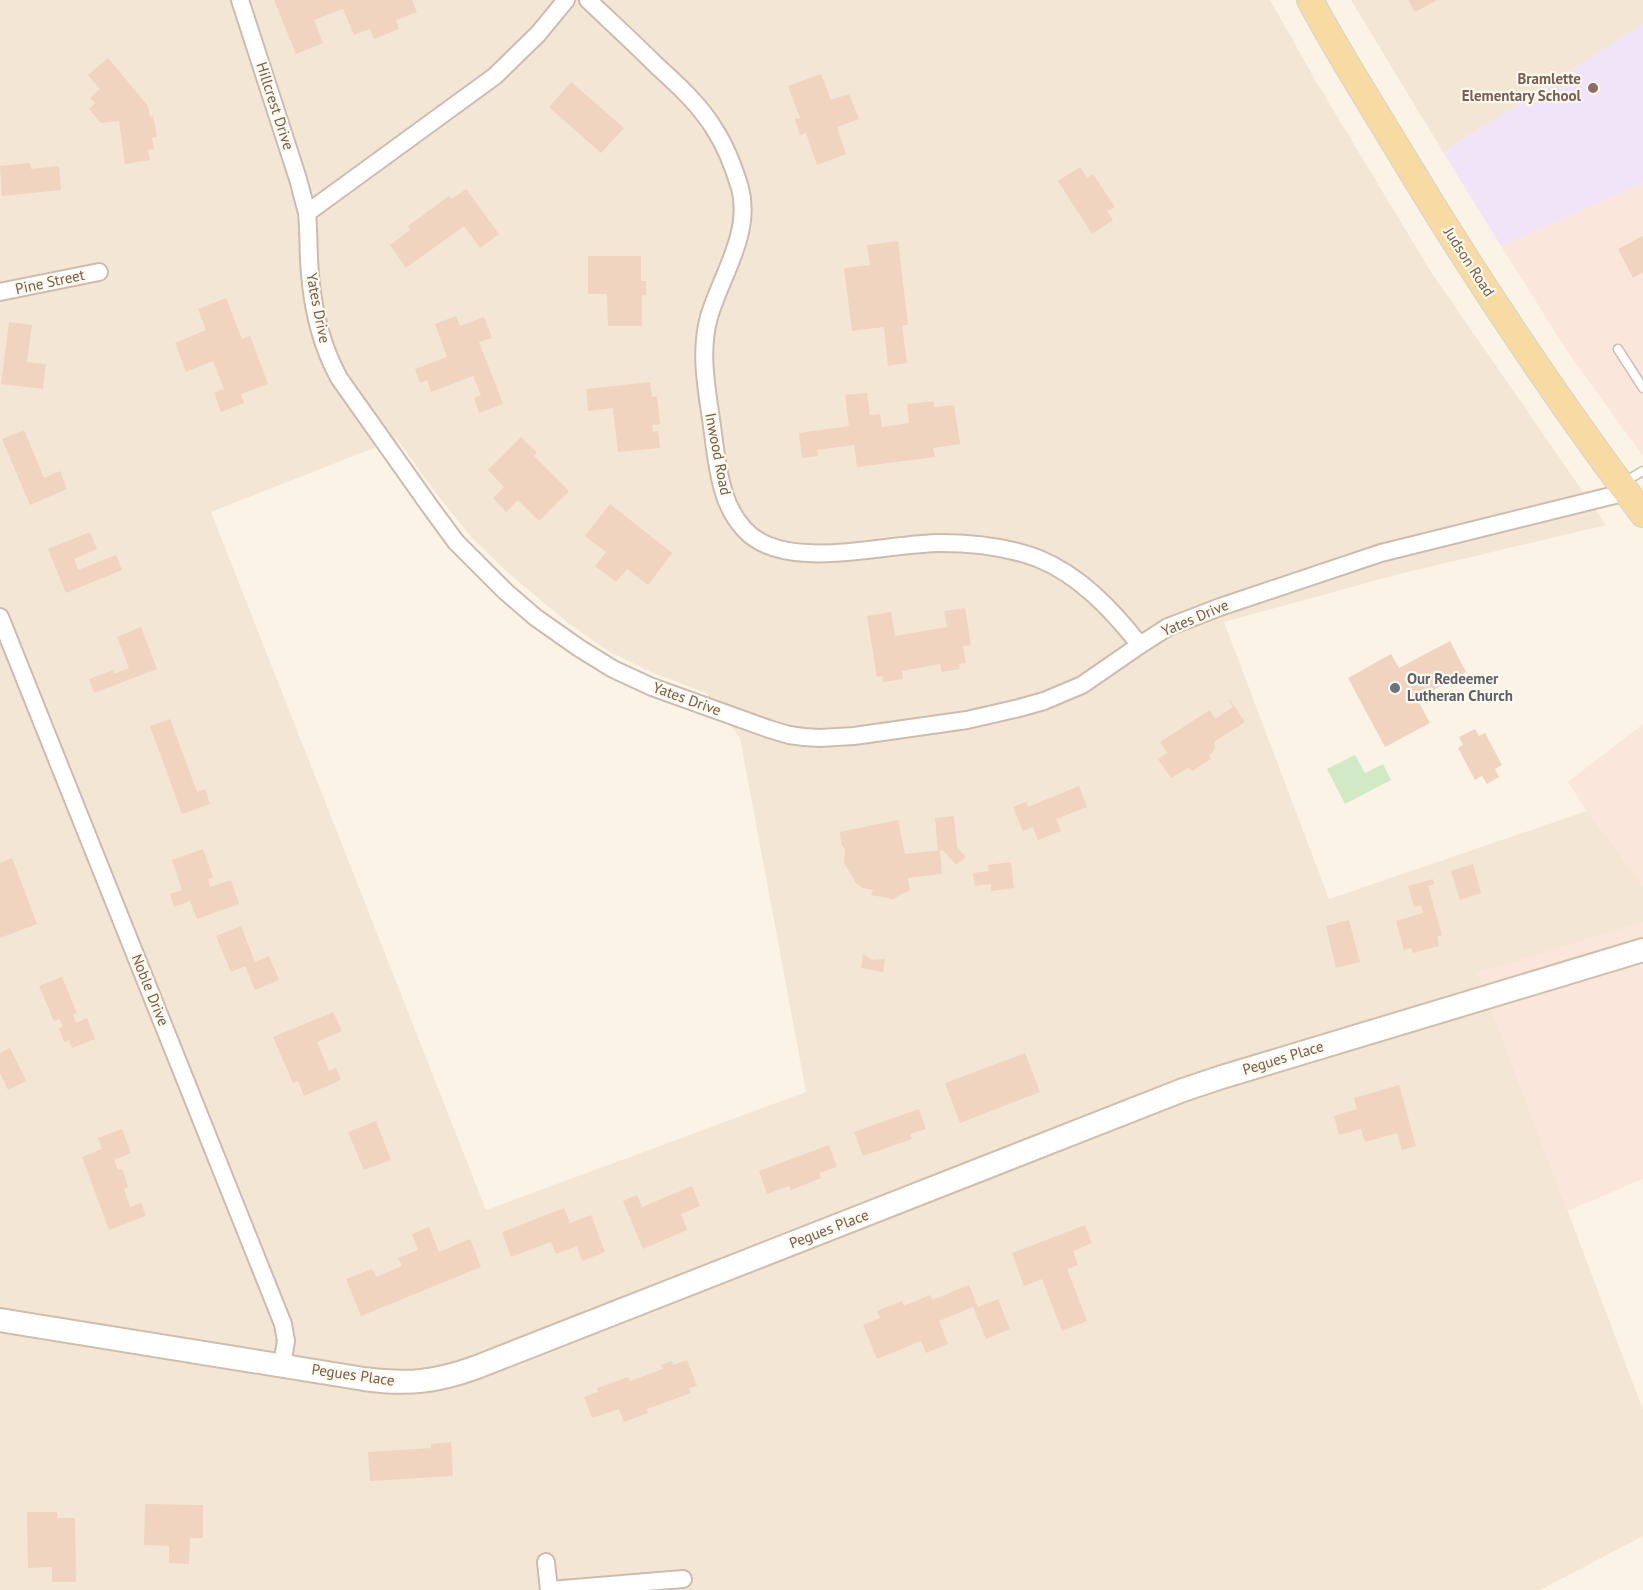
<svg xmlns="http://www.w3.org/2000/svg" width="1643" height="1590" font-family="'PT Sans',sans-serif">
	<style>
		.residential { fill: #f3e6d5; fill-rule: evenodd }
		.commercial { fill: #fbe6db }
		.education { fill: #f1e3f8 }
		.green { fill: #d2e9c5 }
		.building { fill: #f0d4bf }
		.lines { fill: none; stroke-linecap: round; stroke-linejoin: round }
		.lane-casing { stroke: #cdbcad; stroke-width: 11 }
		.street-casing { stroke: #cdbcad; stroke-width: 20 }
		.secondary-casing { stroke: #d0bdaa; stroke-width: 26 }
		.primary-casing { stroke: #d8d1cd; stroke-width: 28 }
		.lane { stroke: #fff; stroke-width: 8 }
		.street { stroke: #fff; stroke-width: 16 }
		.secondary { stroke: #fff; stroke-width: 22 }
		.primary { stroke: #f7dba2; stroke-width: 26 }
		.education-dot { fill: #8d6e63; stroke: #fef8ed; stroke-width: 2 }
		.worship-dot { fill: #6b7280; stroke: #fef8ed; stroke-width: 2 }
		.labels { text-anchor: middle; stroke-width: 4.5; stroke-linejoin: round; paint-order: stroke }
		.education-label { font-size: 15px; font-weight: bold; fill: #785e54; stroke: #fef8ed; text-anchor: end }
		.street-label { font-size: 15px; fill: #745c4c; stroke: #fef8ed }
		.worship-label { font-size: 15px; font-weight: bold; fill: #5b616d; stroke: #fef8ed; text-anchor: start }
	</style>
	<rect width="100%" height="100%" fill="#fbf4e6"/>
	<!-- residential -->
	<g class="residential">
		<path d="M0 0H1270L1317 83 1431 272 1606 525 1399 574 1224 622 1329 899 1587 811 1643 886V922L1478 974 1643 1410V1536L1540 1590H0ZM397 439 435 492 472 538 506 571 568 623 610 652 651 672 706 693 740 738 806 1092 486 1210 211 512Z"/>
		<polygon points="1351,0 1643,0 1643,24 1443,152"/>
	</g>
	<!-- commercial -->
	<g class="commercial">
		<polygon points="1643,183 1643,456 1567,351 1501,246"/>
		<polygon points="1643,724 1643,886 1587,811 1568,782"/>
		<polygon points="1643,922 1643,1179 1567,1211 1477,973"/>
	</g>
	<!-- education -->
	<polygon class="education" points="1643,24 1643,183 1501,246 1443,152"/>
	<!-- green -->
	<polygon class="green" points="1355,755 1365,773 1383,764 1391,780 1345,804 1327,769"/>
	<!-- building -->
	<g class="building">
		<polygon points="274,0 412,0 417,12 396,20 399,29 374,39 370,29 354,35 343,9 314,20 323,43 296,54"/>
		<polygon points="1408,0 1437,0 1415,12"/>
		<polygon points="108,58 148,106 150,117 153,116 157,137 152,138 154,149 148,150 150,160 125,164 119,121 101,123 89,109 95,103 90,98 100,89 88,75"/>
		<polygon points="821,74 831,100 849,94 859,119 837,127 846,154 817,165 806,133 800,135 795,119 800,118 788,86"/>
		<polygon points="571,82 624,128 601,153 549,107"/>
		<polygon points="30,163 31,169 59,166 61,190 2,196 0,166"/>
		<polygon points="1080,167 1087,178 1093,174 1115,207 1107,211 1113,220 1092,234 1058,181"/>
		<polygon points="466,189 499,234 480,248 464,226 406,268 390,245 410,230 408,226 449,196 452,199"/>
		<polygon points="1643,236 1643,272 1633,278 1618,249"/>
		<polygon points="898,241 908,325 902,325 907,363 888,366 884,327 852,331 844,268 870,265 867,245"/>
		<polygon points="588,256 641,256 641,281 646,281 646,295 642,295 642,326 608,326 607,294 588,294"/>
		<polygon points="226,298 242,339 250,336 268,384 241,394 244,403 221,412 214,393 224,389 213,361 186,372 175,343 206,330 198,309"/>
		<polygon points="456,316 460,326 484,317 492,338 479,342 503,404 479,413 474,398 481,395 473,376 431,392 427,380 420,383 415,369 447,357 435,324"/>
		<polygon points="9,322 32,325 27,362 46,364 43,389 1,384"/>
		<polygon points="650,382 652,397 657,396 660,424 652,425 653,432 658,431 660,448 618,452 613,408 588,411 586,389"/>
		<polygon points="867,393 870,415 880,414 882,427 909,423 907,404 934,401 934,407 954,405 960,444 933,448 935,457 857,467 854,445 817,450 818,456 802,458 799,433 849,426 845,395"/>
		<polygon points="24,430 44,478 60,471 67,489 30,505 2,439"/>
		<polygon points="521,437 537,453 534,456 569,491 539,521 518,500 506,512 493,498 504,487 488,470"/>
		<polygon points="610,504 672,553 648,585 627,569 616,582 595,566 606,552 585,536"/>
		<polygon points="90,532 97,549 74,559 78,570 116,555 122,570 66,593 48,549"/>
		<polygon points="965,608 971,645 963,646 966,663 959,664 960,669 942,672 940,664 902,671 903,679 883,682 882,676 877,677 867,616 891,612 895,636 947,627 944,611"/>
		<polygon points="141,627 157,669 94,693 89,679 113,670 114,674 129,668 117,637"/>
		<polygon points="1450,641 1466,672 1417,699 1430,723 1385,747 1348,678 1391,654 1399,668"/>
		<polygon points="1230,700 1245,722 1214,742 1215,747 1213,752 1209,755 1211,759 1192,771 1189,767 1171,778 1158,759 1167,753 1160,742 1210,710 1215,719 1233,707 1229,701"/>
		<polygon points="170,719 197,792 205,789 210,804 182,814 150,726"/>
		<polygon points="1475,729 1479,736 1485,733 1502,765 1495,769 1499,777 1487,784 1482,776 1475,780 1458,748 1463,745 1459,737"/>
		<polygon points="1079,786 1087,807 1056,819 1061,831 1038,840 1033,827 1023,831 1013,807 1026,802 1028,807"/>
		<polygon points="954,816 957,847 966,857 956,865 944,851 938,850 935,818"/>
		<polygon points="898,820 905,854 940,850 942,874 908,878 910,890 893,899 871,895 873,890 863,888 856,883 844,863 845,849 841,844 840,832"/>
		<polygon points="203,849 213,877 208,879 210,887 231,880 239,904 197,919 190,901 174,907 170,894 182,890 172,860"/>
		<polygon points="12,858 37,924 0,938 0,863"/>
		<polygon points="1011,862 1014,888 991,891 991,884 975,886 973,873 989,871 988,865"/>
		<polygon points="1473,864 1481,893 1460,900 1451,871"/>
		<polygon points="1433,879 1434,884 1428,886 1442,935 1437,937 1439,946 1413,953 1411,948 1404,950 1396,921 1423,913 1421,905 1414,907 1408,886"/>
		<polygon points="1349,920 1360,962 1336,968 1326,926"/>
		<polygon points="241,926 255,962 269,956 279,980 255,990 245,966 231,972 216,936"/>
		<polygon points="863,954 872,960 885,959 883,972 861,968"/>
		<polygon points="62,977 77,1013 73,1014 76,1023 87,1018 95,1039 72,1048 69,1040 64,1042 59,1028 63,1027 60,1019 54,1021 39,986"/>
		<polygon points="333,1012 342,1031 317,1042 329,1071 336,1068 341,1080 304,1096 298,1081 293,1083 273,1037"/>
		<polygon points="10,1048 26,1081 8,1090 0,1073 0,1053"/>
		<polygon points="1025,1053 1040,1092 960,1123 945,1083"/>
		<polygon points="1399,1085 1416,1146 1402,1150 1397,1133 1365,1142 1361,1129 1339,1135 1334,1116 1357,1109 1354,1098"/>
		<polygon points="919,1109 926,1129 910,1134 912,1139 863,1156 854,1132"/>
		<polygon points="376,1121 391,1160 364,1170 348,1132"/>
		<polygon points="122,1129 131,1153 114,1160 118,1170 122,1169 128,1187 124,1189 130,1207 141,1203 146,1216 109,1230 82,1157 102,1149 98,1138"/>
		<polygon points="829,1145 837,1167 819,1173 821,1178 791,1190 789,1186 767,1194 759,1171"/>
		<polygon points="692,1186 700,1206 681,1214 687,1230 643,1249 623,1201 637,1195 642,1207"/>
		<polygon points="564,1208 570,1223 591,1215 605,1252 582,1261 577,1246 556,1254 551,1242 511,1257 502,1232"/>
		<polygon points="1085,1225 1092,1243 1073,1251 1078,1265 1067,1269 1087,1321 1062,1331 1042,1279 1024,1286 1012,1253"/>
		<polygon points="429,1227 439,1252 470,1239 481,1267 361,1316 346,1279 372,1269 376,1277 402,1266 398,1258 418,1250 412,1234"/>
		<polygon points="969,1285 978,1307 998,1299 1010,1329 986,1339 973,1307 939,1321 948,1344 926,1353 921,1341 877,1359 863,1325 880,1318 877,1311 902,1301 904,1306 930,1295 932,1300"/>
		<polygon points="687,1360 697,1386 689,1388 691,1393 647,1409 648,1413 624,1422 619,1409 592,1418 584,1397 598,1392 597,1388 628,1377 630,1381 663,1369 661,1365 672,1361 673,1365"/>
		<polygon points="451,1442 453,1476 370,1481 368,1452 431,1448 431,1444"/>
		<polygon points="145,1504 203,1505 203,1538 190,1538 189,1564 169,1563 169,1546 144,1545"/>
		<polygon points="27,1512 57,1512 57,1518 75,1518 76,1582 52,1582 52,1567 28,1568"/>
	</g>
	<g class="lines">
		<defs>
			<g id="lane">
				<polyline points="1618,349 1643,388"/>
				<polyline points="1624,482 1643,471"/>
			</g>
			<g id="street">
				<polyline points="240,0 298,179 307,213"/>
				<path d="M566 0 538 34 495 76 307 213C309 233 308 254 310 274 313 311 321 345 339 378L431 508 456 542 505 591 535 617 579 648 613 669 652 687 769 729 789 735 804 737 820 738 854 736 967 720 1019 708 1044 701 1082 685 1140 645 1168 627 1220 607 1381 553 1627 492"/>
				<path d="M588 0C611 22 634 43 656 65 678 85 700 105 715 130 726 147 734 168 740 188 752 233 721 276 709 317 699 353 707 390 712 426 715 448 717 471 724 493 728 506 735 519 744 529 784 574 885 543 940 543 972 543 1007 547 1037 558 1080 575 1112 610 1140 645"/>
				<polyline points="0,292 99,272"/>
				<polyline points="0,617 283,1324 286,1341 282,1365"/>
				<polyline points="546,1562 549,1590"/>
				<polyline points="550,1590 683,1579"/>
			</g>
			<path id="secondary" d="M0 1320 364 1379C408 1385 436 1382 477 1367L1183 1090 1222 1077 1643 950"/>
			<path id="primary" d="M1310 0C1337 51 1368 99 1398 149 1473 274 1555 397 1643 514"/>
		</defs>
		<!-- lane casing -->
		<use href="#lane" class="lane-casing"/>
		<!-- street casing -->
		<use href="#street" class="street-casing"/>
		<!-- secondary casing -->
		<use href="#secondary" class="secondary-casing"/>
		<!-- primary casing -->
		<use href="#primary" class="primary-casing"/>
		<!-- lane -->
		<use href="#lane" class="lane"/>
		<!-- street -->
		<use href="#street" class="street"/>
		<!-- secondary -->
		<use href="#secondary" class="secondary"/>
		<!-- primary -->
		<use href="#primary" class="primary"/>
	</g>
	<!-- markers -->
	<circle class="education-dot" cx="1593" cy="88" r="6"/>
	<circle class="worship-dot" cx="1395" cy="688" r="6"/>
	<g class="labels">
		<!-- education labels -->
		<g class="education-label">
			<text x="1581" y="84">Bramlette<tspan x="1581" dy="17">Elementary School</tspan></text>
		</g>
		<!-- street labels -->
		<g class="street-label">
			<text transform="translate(275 106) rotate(72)" y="5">Hillcrest Drive</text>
			<text transform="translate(1469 262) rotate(57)" y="5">Judson Road</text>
			<text transform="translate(50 282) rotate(-12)" y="5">Pine Street</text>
			<text transform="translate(318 308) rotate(79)" y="5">Yates Drive</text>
			<text transform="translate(718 454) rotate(79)" y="5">Inwood Road</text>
			<text transform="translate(1195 618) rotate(-23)" y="5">Yates Drive</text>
			<text transform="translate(687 699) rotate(20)" y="5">Yates Drive</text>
			<text transform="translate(150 990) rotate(68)" y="5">Noble Drive</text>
			<text transform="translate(1283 1058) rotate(-17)" y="5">Pegues Place</text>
			<text transform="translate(829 1229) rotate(-21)" y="5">Pegues Place</text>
			<text transform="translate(353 1375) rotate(8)" y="5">Pegues Place</text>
		</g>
		<!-- worship labels -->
		<g class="worship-label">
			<text x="1407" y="684">Our Redeemer<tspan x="1407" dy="17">Lutheran Church</tspan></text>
		</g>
	</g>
</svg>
